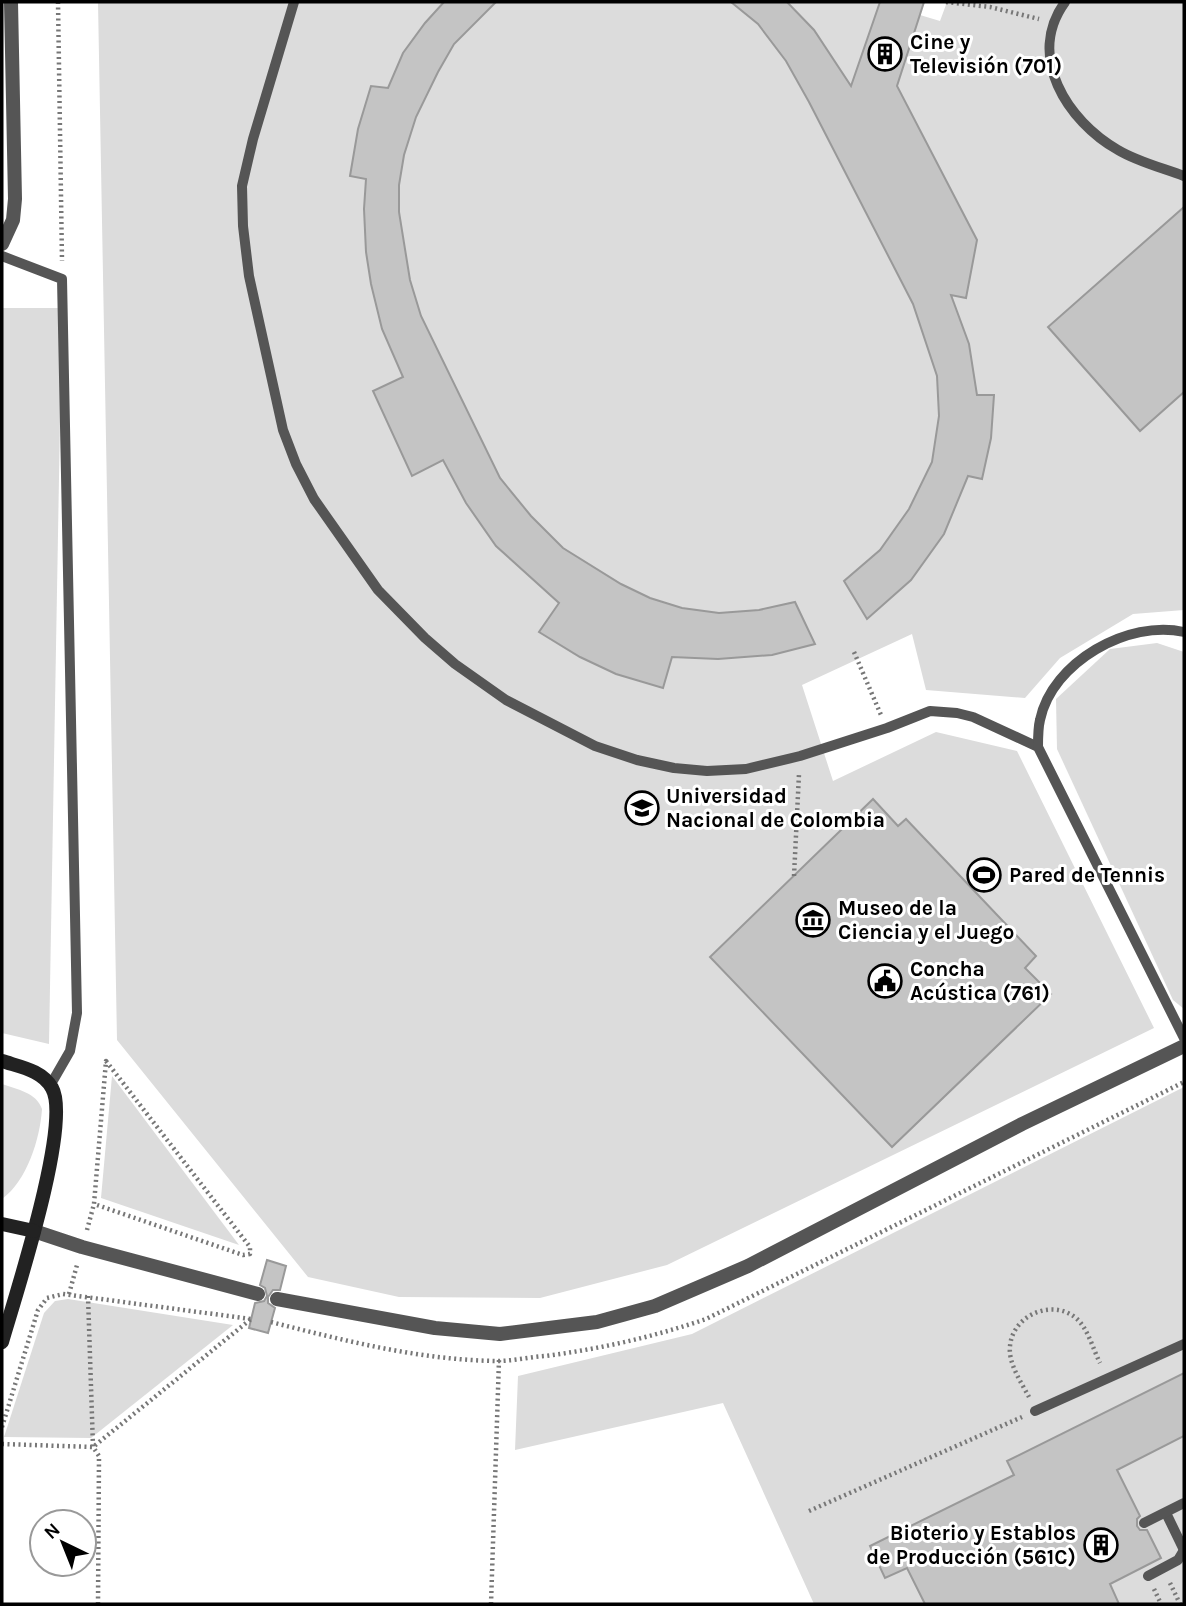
<svg xmlns="http://www.w3.org/2000/svg" width="1186" height="1606" font-family="Karla,sans-serif">
	<style>
		.green { fill: #dcdcdc; fill-rule: evenodd }
		.building { fill: #c4c4c4; stroke: #999; stroke-width: 2 }
		.lines { fill: none; stroke-linecap: round; stroke-linejoin: round }
		.path { stroke: #777; stroke-width: 4.5; stroke-dasharray: 2 3.5; stroke-linecap: butt }
		.lane { stroke: #555; stroke-width: 10 }
		.street { stroke: #555; stroke-width: 14 }
		.secondary { stroke: #222; stroke-width: 14 }
		.labels { text-anchor: middle; stroke-width: 6; stroke-linejoin: round; paint-order: stroke }
		.poi-label { font-size: 21px; font-weight: bold; fill: #000; stroke: #fff; text-anchor: start }
	</style>
	<rect width="100%" height="100%" fill="#fff"/>
	<!-- green -->
	<g class="green">
		<path d="M98 2H880L850 90 897 86 920 15 940 21 947 2H1184V213L1181 210 1116 267 1184 345V357L1109 273 1048 327 1140 431 1184 392V610L1133 614 1060 658 1025 698 926 690 912 634 802 685 833 781 936 732 1017 751 1154 1028 667 1265 540 1298 399 1297 308 1277 117 1040ZM872 799 898 826 907 819 1035 956 1025 968 1051 994 892 1147 710 957Z"/>
		<polygon points="2,308 62,308 49,1044 2,1033"/>
		<polygon points="1157,643 1184,652 1184,1009 1173,1000 1057,749 1056,699 1110,649"/>
		<polygon points="112,1076 239,1245 101,1198"/>
		<path d="M2 1084C18 1090 36 1092 42 1109 40 1139 27 1181 2 1199Z"/>
		<polygon points="1184,1087 1184,1604 814,1604 723,1403 515,1450 518,1376 692,1334"/>
		<polygon points="68,1299 233,1325 91,1438 4,1437 44,1313 55,1301"/>
	</g>
	<!-- building -->
	<g class="building">
		<polygon points="444,2 496,2 454,44 438,72 416,117 404,155 399,185 399,212 410,280 421,316 500,478 531,516 563,548 621,584 650,598 682,608 719,613 759,610 795,602 815,644 772,655 718,659 672,657 663,688 616,674 580,657 539,632 559,603 496,546 466,503 443,460 412,476 373,391 403,377 382,329 371,284 366,252 364,209 366,179 350,176 358,129 371,86 388,88 403,53 425,23"/>
		<polygon points="731,2 787,2 814,30 851,86 880,2 924,2 897,86 977,240 966,298 951,295 969,344 977,395 994,395 991,438 982,479 968,476 944,534 911,580 867,619 844,581 880,550 909,509 932,462 939,416 937,376 913,304 809,102 786,61 758,24"/>
		<polygon points="1184,207 1184,392 1140,431 1048,327"/>
		<polygon points="873,799 898,826 906,819 1036,956 1025,968 1051,994 892,1147 710,957"/>
		<polygon points="267,1260 286,1266 280,1290 273,1290 268,1297 268,1303 275,1308 268,1333 249,1328 255,1303 264,1301 267,1296 265,1288 260,1285"/>
		<polygon points="1184,1373 1184,1436 1117,1470 1140,1516 1137,1519 1137,1526 1140,1530 1147,1530 1161,1558 1110,1584 1119,1604 925,1604 907,1568 885,1578 870,1546 1014,1475 1007,1461"/>
	</g>
	<g class="lines">
		<!-- path -->
		<g class="path">
			<polyline points="58,2 62,261"/>
			<polyline points="946,2 990,7 1039,19"/>
			<polyline points="854,652 881,715"/>
			<polyline points="794,876 799,774"/>
			<polygon points="106,1061 250,1247 250,1254 243,1255 94,1204"/>
			<polyline points="87,1230 94,1204"/>
			<polyline points="69,1294 77,1265"/>
			<polyline points="88,1296 93,1447 99,1456 98,1604"/>
			<path d="M271 1322C346 1341 420 1360 497 1361 513 1361 529 1357 545 1356 600 1349 653 1337 706 1319L1184 1082"/>
			<path d="M1029 1397C1021 1382 1008 1363 1010 1346 1013 1314 1054 1298 1077 1319 1088 1329 1093 1349 1100 1363"/>
			<polyline points="2,1427 38,1310 47,1298 63,1294 251,1319"/>
			<polyline points="2,1444 93,1447 251,1319"/>
			<polyline points="809,1511 1022,1417"/>
			<polyline points="1170,1583 1180,1604"/>
			<polyline points="1154,1589 1161,1604"/>
			<polyline points="491,1604 499,1360"/>
		</g>
		<!-- lane -->
		<g class="lane">
			<polyline points="294,2 253,139 242,186 243,226 249,276 283,430 296,464 314,499 378,590 425,638 455,664 506,700 595,746 637,760 674,768 707,771 746,769 800,756 887,728 930,711 957,713 973,717 1038,747 1184,1038"/>
			<path d="M1065 2C1026 56 1067 121 1118 150 1138 162 1163 168 1184 176"/>
			<polyline points="2,256 62,279 77,1013 70,1051 51,1084"/>
			<path d="M1038 747C1038 738 1038 728 1040 720 1052 662 1129 619 1184 632"/>
			<polyline points="1035,1411 1184,1344"/>
			<polyline points="1166,1513 1184,1550"/>
			<polyline points="1144,1523 1184,1503"/>
			<polyline points="1148,1576 1178,1560 1184,1550"/>
		</g>
		<!-- street -->
		<g class="street">
			<polyline points="2,244 13,220 15,199 11,2"/>
			<polyline points="34,1231 82,1247 258,1294"/>
			<polyline points="277,1299 435,1328 500,1334 597,1322 655,1306 748,1266 1022,1124 1184,1046"/>
		</g>
		<!-- secondary -->
		<g class="secondary">
			<path d="M2 1061C20 1067 42 1070 52 1088 72 1123 15 1297 2 1342"/>
			<polyline points="2,1224 34,1231"/>
		</g>
	</g>
	<!-- icons -->
	<defs>
		<symbol id="building-ring" viewBox="-11 -11 22 22"><circle r="9.5" fill="#fff" stroke="#000" stroke-width="1.5"/><path d="M-4-6H4V6H1V3H-1V6H-4ZM-2.5-4.3h1.7v1.8h-1.7ZM.8-4.3h1.7v1.8H.8ZM-2.5-1h1.7V.8h-1.7ZM.8-1h1.7V.8H.8Z" fill="#000"/></symbol>
		<symbol id="university-ring" viewBox="-11 -11 22 22"><circle r="9.5" fill="#fff" stroke="#000" stroke-width="1.5"/><path d="M0-5L7-2L0 1L-7-2ZM-4 1L0 2.5L4 1V4Q0 6-4 4Z" fill="#000"/></symbol>
		<symbol id="stadium-ring" viewBox="-11 -11 22 22"><circle r="9.5" fill="#fff" stroke="#000" stroke-width="1.5"/><path d="M0-5a6.5 5 0 1 0 0 10a6.5 5 0 1 0 0-10ZM-3.5-1.8h7v3.6h-7Z" fill="#000"/></symbol>
		<symbol id="museum-ring" viewBox="-11 -11 22 22"><circle r="9.5" fill="#fff" stroke="#000" stroke-width="1.5"/><path d="M0-6L6-3V-2H-6V-3ZM-5-1h2V3h-2ZM-1-1h2V3h-2ZM3-1h2V3H3ZM-6 4H6V6H-6Z" fill="#000"/></symbol>
		<symbol id="civic-ring" viewBox="-11 -11 22 22"><circle r="9.5" fill="#fff" stroke="#000" stroke-width="1.5"/><path d="M-.6-6.5H3V-4.5H.6V-3L4-1V1h2V6H-6V1h2V-1L-.6-3ZM-1.2 2.5V6h2.4V2.5Z" fill="#000"/></symbol>
	</defs>
	<g fill-rule="evenodd">
		<use href="#building-ring" x="866" y="35" width="38" height="38"/>
		<use href="#university-ring" x="623" y="789" width="38" height="38"/>
		<use href="#stadium-ring" x="965" y="856" width="38" height="38"/>
		<use href="#museum-ring" x="794" y="901" width="38" height="38"/>
		<use href="#civic-ring" x="866" y="962" width="38" height="38"/>
		<use href="#building-ring" x="1082" y="1526" width="38" height="38"/>
	</g>
	<g class="labels">
		<!-- poi labels -->
		<g class="poi-label">
			<text x="910" y="49">Cine y<tspan x="910" dy="24">Televisión (701)</tspan></text>
			<text x="666" y="803">Universidad<tspan x="666" dy="24">Nacional de Colombia</tspan></text>
			<text x="1009" y="882">Pared de Tennis</text>
			<text x="838" y="915">Museo de la<tspan x="838" dy="24">Ciencia y el Juego</tspan></text>
			<text x="910" y="976">Concha<tspan x="910" dy="24">Acústica (761)</tspan></text>
			<text x="1076" y="1540" text-anchor="end">Bioterio y Establos<tspan x="1076" dy="24">de Producción (561C)</tspan></text>
		</g>
	</g>
	<!-- border -->
	<rect width="1186" height="1606" fill="none" stroke="#000000" stroke-width="7"/>
	<!-- north arrow -->
	<g transform="translate(63 1543) rotate(317)"><circle r="33" fill="#ffffff" stroke="#999999" stroke-width="2"/>
	<path d="M0-5L12 26L0 18L-12 26Z" fill="#000000"/>
	<text y="-10" font-size="19" font-weight="bold" text-anchor="middle" fill="#000000">N</text>
	</g>
</svg>
